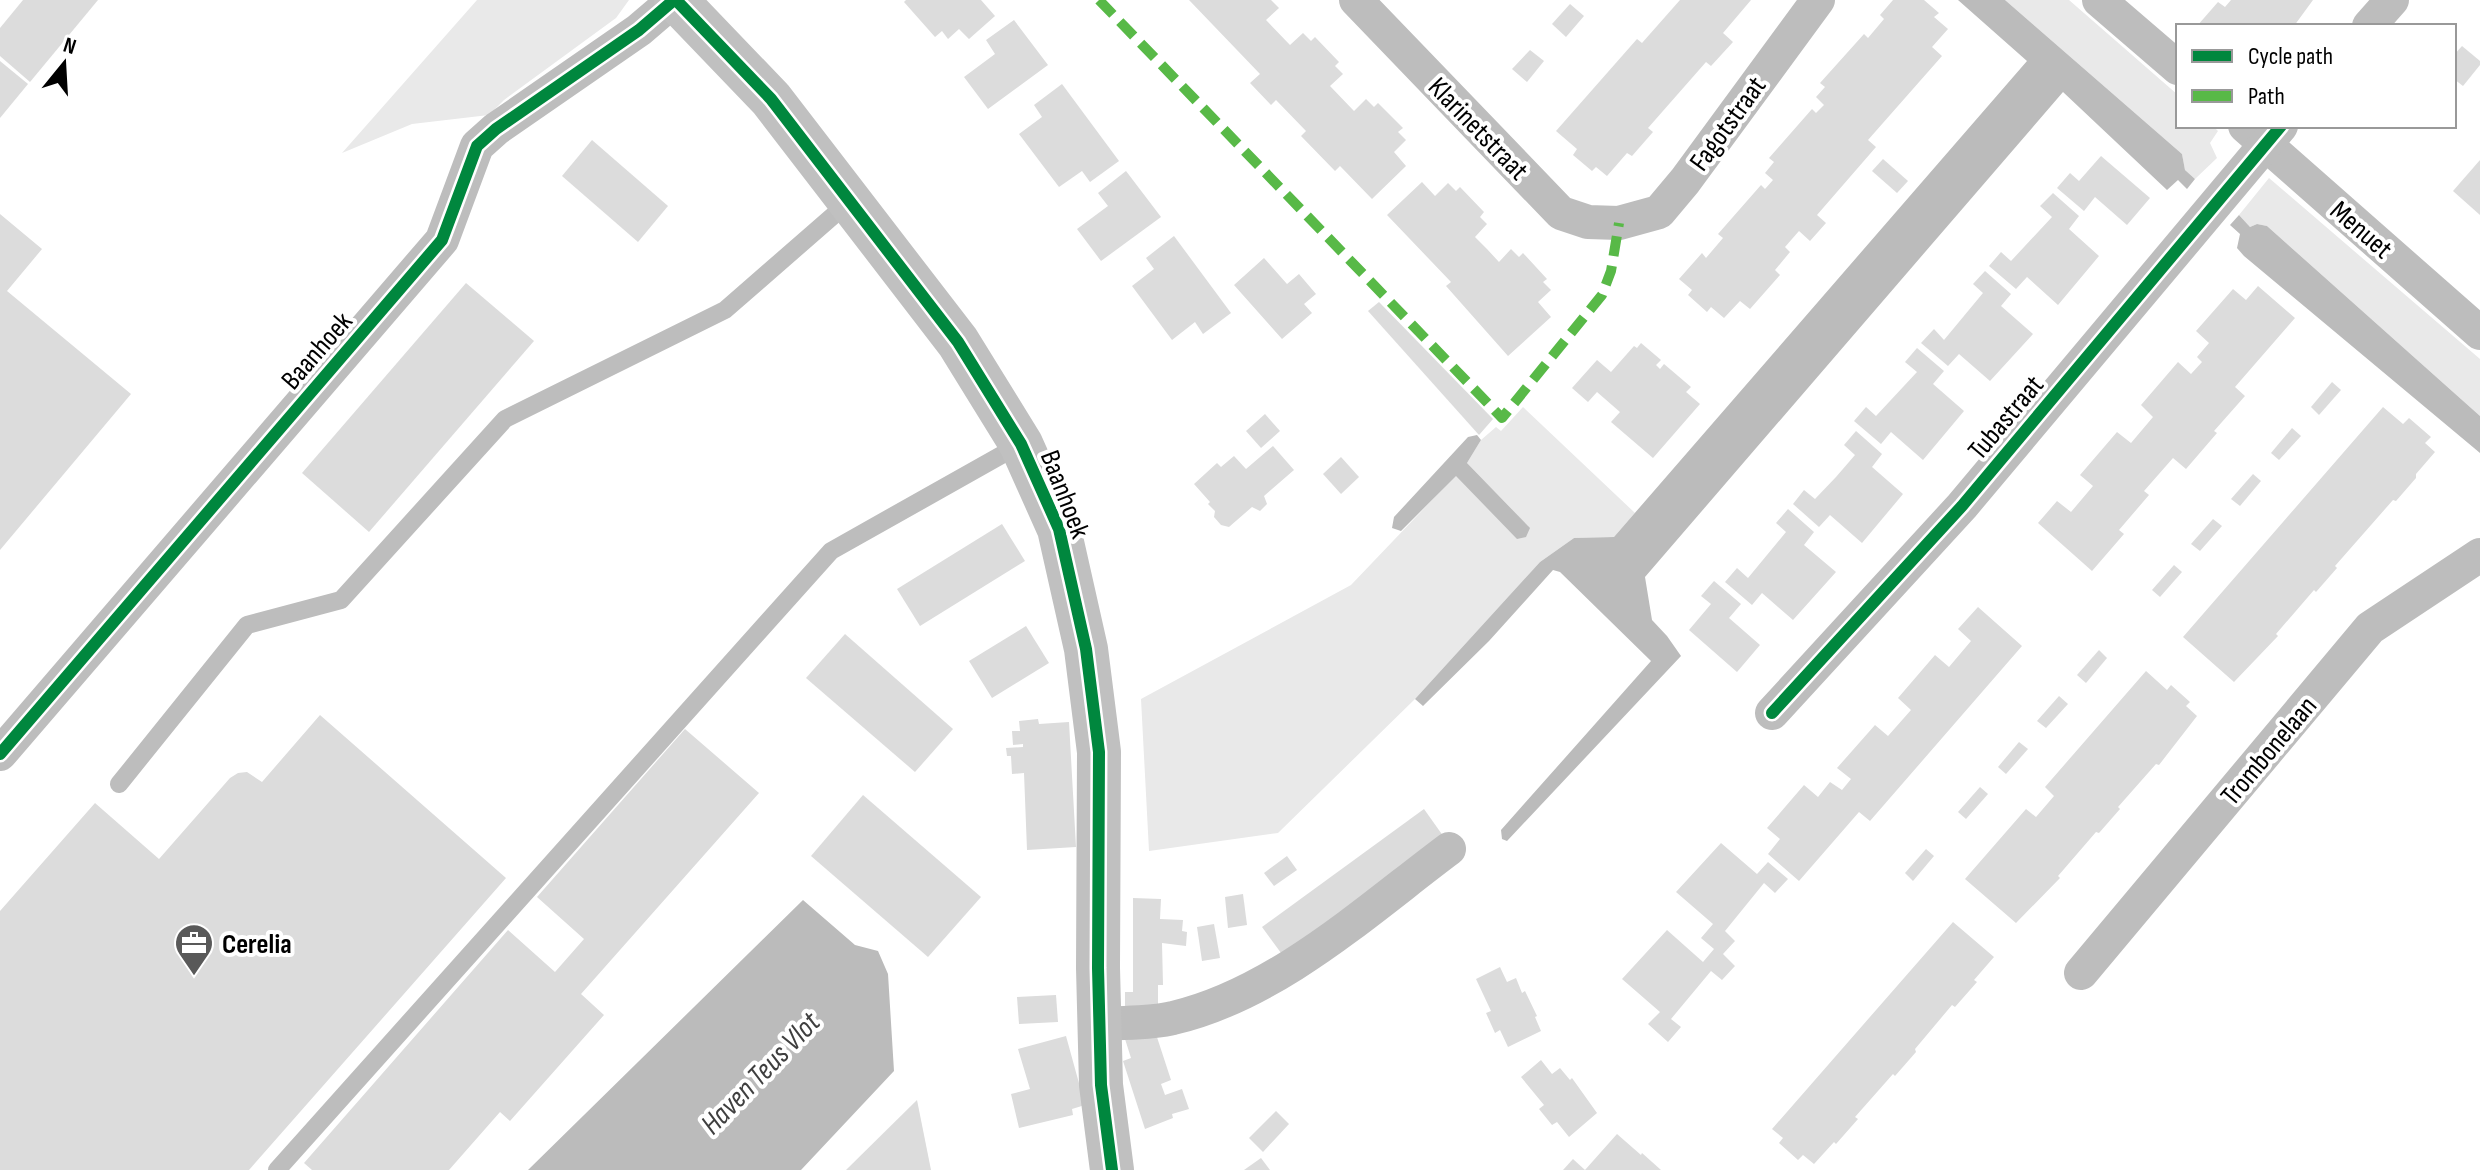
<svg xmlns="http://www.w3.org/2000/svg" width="2480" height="1170" font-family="'Sofia Sans Condensed',sans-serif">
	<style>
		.green { fill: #e9e9e9 }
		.water { fill: #bbb }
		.building { fill: #dcdcdc }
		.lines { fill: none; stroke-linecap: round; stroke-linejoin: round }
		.lane { stroke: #bdbdbd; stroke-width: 18 }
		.street { stroke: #bdbdbd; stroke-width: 34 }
		.secondary { stroke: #c0c0c0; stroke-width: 44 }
		.quiet { stroke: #58b947; stroke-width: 10; stroke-dasharray: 20 10; stroke-linecap: butt }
		.cycleway-casing { stroke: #fff; stroke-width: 17 }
		.cycleway { stroke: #00873e; stroke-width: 12 }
		.labels { text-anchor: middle; stroke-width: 8; stroke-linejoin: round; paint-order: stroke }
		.street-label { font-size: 28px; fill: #000; stroke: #fff }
		.poi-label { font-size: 28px; font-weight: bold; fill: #000; stroke: #fff; text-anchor: start }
		.water-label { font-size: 30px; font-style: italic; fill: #3f3f3f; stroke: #fff }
	</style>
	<rect width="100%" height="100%" fill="#fff"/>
	<!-- green -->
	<g class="green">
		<polygon points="477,0 629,0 616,18 504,100 489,115 412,124 342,153"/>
		<polygon points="2005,0 2069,0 2178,95 2178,126 2213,126 2218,131 2210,143 2217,158 2195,179 2185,170 2182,154"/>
		<polygon points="2269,178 2480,359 2480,416 2267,226 2257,224 2250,227 2239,215"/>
		<polygon points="1523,407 1635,513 1614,537 1574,538 1540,562 1415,699 1278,833 1149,851 1141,699 1351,585 1456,475 1517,538 1528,526 1467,463 1481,440 1496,427 1501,431"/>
	</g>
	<!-- water -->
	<g class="water">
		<polygon points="1958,0 2005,0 2182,154 2185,170 2195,179 2187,189 2178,180 2167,190 2063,92 1645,577 1652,620 1667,636 1681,656 1507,841 1502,839 1501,830 1651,661 1560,572 1553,570 1489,641 1423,706 1415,699 1540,562 1574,538 1614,537 2027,61"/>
		<polygon points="2239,215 2250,227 2257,224 2267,226 2480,416 2480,453 2244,256 2237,248 2240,234 2230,225"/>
		<polygon points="1477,435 1481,440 1467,463 1530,528 1526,537 1517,539 1456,476 1401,531 1392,528 1394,517 1468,437"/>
		<polygon points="803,900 855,945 878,951 888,974 894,1071 801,1170 528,1170"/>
	</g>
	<!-- building -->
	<g class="building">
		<polygon points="23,0 98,0 30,82 0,56 0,28"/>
		<polygon points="906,0 981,0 995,16 969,39 959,29 948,39 942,31 935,37 904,2"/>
		<polygon points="1189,0 1271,0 1279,8 1266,20 1290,45 1303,33 1311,41 1315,37 1339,62 1335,66 1343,74 1330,86 1354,111 1366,99 1374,107 1378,103 1403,128 1398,132 1406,140 1394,152 1406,166 1372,199 1340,166 1335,171 1301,136 1306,131 1276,100 1271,105 1250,83 1260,74"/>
		<polygon points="1680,0 1751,0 1723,33 1733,42 1711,66 1706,62 1648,128 1653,132 1632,156 1627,153 1607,176 1596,167 1592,171 1573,155 1577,149 1556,131 1637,39 1642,43"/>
		<polygon points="1893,0 1924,0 1939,13 1934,17 1948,29 1932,47 1942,56 1868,140 1876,147 1817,215 1826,223 1810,241 1799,231 1785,247 1790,252 1775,270 1780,275 1750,309 1740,301 1724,318 1711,307 1707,312 1688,295 1692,290 1679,279 1702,253 1706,258 1723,238 1718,234 1761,185 1765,189 1773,180 1765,173 1774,162 1769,158 1812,109 1816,113 1824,105 1816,97 1825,87 1820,83 1864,34 1868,38 1884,19 1880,15"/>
		<polygon points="2231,0 2313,0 2294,26 2197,26 2218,2 2225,7"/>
		<polygon points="1570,4 1584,16 1566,37 1552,24"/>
		<polygon points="1014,20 1048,65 988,109 964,77 995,54 986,40"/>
		<polygon points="2462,46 2480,61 2480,65 2463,86 2454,79 2454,55"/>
		<polygon points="1530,50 1544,61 1527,82 1512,69"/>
		<polygon points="0,61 28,84 0,118"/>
		<polygon points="1062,84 1119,161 1090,182 1082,171 1059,187 1019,134 1042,117 1034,105"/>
		<polygon points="592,140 668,206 638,242 562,176"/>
		<polygon points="2101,156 2150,198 2127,225 2095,197 2084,211 2057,188 2070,173 2079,181"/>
		<polygon points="1883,159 1908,181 1897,193 1872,171"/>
		<polygon points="2480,160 2480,215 2453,191"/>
		<polygon points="1126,171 1161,217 1101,261 1077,229 1108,206 1098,193"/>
		<polygon points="1422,182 1435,196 1448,183 1456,191 1460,187 1484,212 1480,217 1487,224 1475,237 1487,249 1499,262 1511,249 1519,257 1523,253 1547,279 1543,282 1551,290 1538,302 1551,317 1508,356 1446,286 1451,282 1387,215"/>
		<polygon points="2053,193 2079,216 2069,229 2099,256 2058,305 2027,277 2016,289 1989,266 2001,252 2011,261 2052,217 2040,206"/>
		<polygon points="0,214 42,249 7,291 131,394 0,550"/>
		<polygon points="1174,236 1231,313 1203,334 1195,322 1172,340 1132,286 1154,269 1146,258"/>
		<polygon points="1264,258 1287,284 1299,274 1316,294 1304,304 1312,313 1282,339 1234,285"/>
		<polygon points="1985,271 2011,294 2001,306 2033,334 1990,381 1959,354 1948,366 1921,343 1934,329 1944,340 1983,293 1973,284"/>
		<polygon points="466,283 534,341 369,532 302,473"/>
		<polygon points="2258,286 2295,318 2235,387 2245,396 2214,431 2217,433 2186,469 2173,458 2144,491 2149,495 2119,530 2124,534 2092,571 2038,523 2057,501 2071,512 2093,486 2080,475 2117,432 2131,443 2153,417 2141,405 2178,362 2191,374 2202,362 2197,357 2209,343 2196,331 2233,289 2246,300"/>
		<polygon points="1379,302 1493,419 1479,435 1368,311"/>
		<polygon points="1641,343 1661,360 1656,365 1660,369 1664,364 1691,387 1686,392 1700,404 1653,458 1611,422 1620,412 1597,392 1588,402 1572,388 1597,360 1611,372 1634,346 1637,348"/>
		<polygon points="1917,348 1944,371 1933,384 1964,411 1923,460 1891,432 1881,444 1854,421 1866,407 1876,416 1917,372 1905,362"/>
		<polygon points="2332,382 2341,390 2319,415 2311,407"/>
		<polygon points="2383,407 2403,424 2409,418 2431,437 2425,443 2435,452 2416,474 2416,478 2396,501 2393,500 2335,566 2337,568 2316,592 2314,590 2276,634 2278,636 2234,682 2183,637"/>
		<polygon points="1265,414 1280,431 1261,448 1246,431"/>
		<polygon points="2292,428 2301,436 2279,460 2271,453"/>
		<polygon points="1856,431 1882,454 1872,467 1903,494 1862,543 1830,515 1819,527 1793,504 1804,490 1815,499 1836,477 1855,455 1844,445"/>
		<polygon points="1273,446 1294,470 1264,496 1267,504 1260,511 1252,507 1229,527 1221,525 1214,517 1215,511 1208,504 1210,502 1194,484 1217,463 1221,467 1234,456 1246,469"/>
		<polygon points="1341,457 1359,477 1341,494 1323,474"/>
		<polygon points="2253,474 2261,481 2240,506 2231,499"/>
		<polygon points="1788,509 1814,532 1804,545 1836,572 1793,620 1762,593 1752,605 1725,582 1737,568 1748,578 1786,532 1776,523"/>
		<polygon points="2213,519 2222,526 2200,551 2191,544"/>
		<polygon points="1002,524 1025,561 920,626 897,589"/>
		<polygon points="2174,565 2182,572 2160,597 2152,590"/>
		<polygon points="1714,581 1741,604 1729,618 1760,645 1737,672 1689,630 1711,604 1701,596"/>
		<polygon points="1978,607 2022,646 1870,821 1859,812 1799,881 1768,854 1780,839 1767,828 1804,785 1818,797 1830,782 1842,790 1851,779 1837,768 1875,725 1888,736 1911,710 1898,698 1935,655 1949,667 1971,641 1958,629"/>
		<polygon points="1026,626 1049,663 992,698 969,661"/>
		<polygon points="845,634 953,729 915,772 806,678"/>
		<polygon points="2099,650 2107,658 2086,683 2077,675"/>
		<polygon points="2146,671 2167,690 2171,685 2190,702 2186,706 2197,716 2159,765 2156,764 2118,807 2120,809 2099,833 2096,832 2058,876 2060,878 2016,923 1965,879 2026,809 2036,817 2054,796 2045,787"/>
		<polygon points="2059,696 2068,704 2046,728 2037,721"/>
		<polygon points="320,715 506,878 249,1170 0,1170 0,911 95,803 159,859 230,778 238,773 247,772 262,782"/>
		<polygon points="1038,719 1039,724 1069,722 1076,847 1027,850 1024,773 1012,774 1011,756 1007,756 1006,748 1023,747 1023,744 1013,745 1012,731 1020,731 1019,721"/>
		<polygon points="685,729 759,793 581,994 604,1015 510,1121 500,1112 449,1170 312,1170 304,1163 508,930 555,972 584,939 537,897"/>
		<polygon points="2019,742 2028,749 2006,774 1998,767"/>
		<polygon points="1980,787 1988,794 1966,819 1958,812"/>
		<polygon points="863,795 981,897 928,957 811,856"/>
		<polygon points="1424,809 1446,840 1284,957 1262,927"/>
		<polygon points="1721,843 1757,874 1768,862 1788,879 1775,893 1764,883 1725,931 1735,941 1723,954 1735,966 1722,980 1711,971 1671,1019 1681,1027 1668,1042 1648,1024 1660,1012 1622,979 1667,930 1703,962 1714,949 1701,938 1713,924 1676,892"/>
		<polygon points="1926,849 1934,856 1913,881 1905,873"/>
		<polygon points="1287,856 1297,870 1274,886 1264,873"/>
		<polygon points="1243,894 1247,925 1228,928 1225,897"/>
		<polygon points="1133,898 1161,899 1160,919 1183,920 1182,931 1187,932 1186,946 1162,943 1163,985 1158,985 1158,1009 1125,1018 1125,992 1133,992"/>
		<polygon points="1953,922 1994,957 1974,980 1977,982 1955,1007 1952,1005 1915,1049 1916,1052 1895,1076 1893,1074 1855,1117 1858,1119 1836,1144 1834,1142 1814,1164 1803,1155 1798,1160 1779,1143 1783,1138 1772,1129"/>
		<polygon points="1214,924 1220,958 1202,961 1197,927"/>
		<polygon points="1500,967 1507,982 1516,978 1522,993 1525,991 1537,1016 1535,1017 1541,1031 1508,1047 1500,1030 1495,1033 1486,1013 1491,1011 1476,979"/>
		<polygon points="1056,995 1058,1022 1019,1024 1017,997"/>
		<polygon points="1154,1028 1171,1080 1161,1084 1165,1095 1182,1089 1189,1109 1172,1114 1173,1118 1145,1129 1123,1061 1131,1058 1125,1039"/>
		<polygon points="1066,1036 1085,1105 1072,1109 1073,1115 1019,1128 1011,1094 1030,1089 1018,1049"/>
		<polygon points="1541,1060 1552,1074 1560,1068 1570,1080 1572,1078 1597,1113 1569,1137 1557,1122 1552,1125 1539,1109 1544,1105 1521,1077"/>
		<polygon points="917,1100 931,1170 846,1170"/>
		<polygon points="1276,1111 1289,1124 1263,1152 1249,1138"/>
		<polygon points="1617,1134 1641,1155 1642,1153 1661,1170 1585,1170"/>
		<polygon points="1261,1158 1270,1170 1244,1170"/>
		<polygon points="1573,1159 1585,1170 1563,1170"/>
	</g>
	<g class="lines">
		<!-- lane -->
		<g class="lane">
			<polyline points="119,784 247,625 341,600 505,419 725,310 850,201"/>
			<polyline points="277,1170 831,551 1021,444"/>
		</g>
		<!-- street -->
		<g class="street">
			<polyline points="1356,0 1561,213 1588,222 1619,223 1659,212 1685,181 1818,0"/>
			<polyline points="2099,0 2178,68"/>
			<polyline points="2369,26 2392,0"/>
			<polyline points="2245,126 2480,333"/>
			<polyline points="1772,713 1962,506 2281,126"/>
			<polyline points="0,754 442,240 477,146 496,129 639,30 674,0"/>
			<polyline points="2081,973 2370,628 2480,555"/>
			<path d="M1100 1024C1123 1022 1150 1024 1173 1018 1276 994 1366 911 1449 849"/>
		</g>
		<!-- secondary -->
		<polyline class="secondary" points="676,0 771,99 958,342 1021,444 1059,529 1086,649 1099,752 1098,968 1101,1085 1112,1170"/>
		<!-- quiet -->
		<polyline class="quiet" points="1099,0 1502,418 1602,295 1611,271 1619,223"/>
		<defs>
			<g id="cycleway">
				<polyline points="676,0 771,99 958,342 1021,444 1059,529 1086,649 1099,752 1098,968 1101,1085 1112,1170"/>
				<polyline points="1772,713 1962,506 2281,126"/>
				<polyline points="0,754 442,240 477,146 496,129 639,30 674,0"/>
			</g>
		</defs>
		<!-- cycleway casing -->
		<use href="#cycleway" class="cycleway-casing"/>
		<!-- cycleway -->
		<use href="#cycleway" class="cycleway"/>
	</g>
	<!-- icons -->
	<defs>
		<symbol id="office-pin" viewBox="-11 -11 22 30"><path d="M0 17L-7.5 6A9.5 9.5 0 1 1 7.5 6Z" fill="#595959" stroke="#fff"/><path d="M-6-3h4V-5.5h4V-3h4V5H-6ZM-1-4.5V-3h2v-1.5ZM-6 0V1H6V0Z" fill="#fff"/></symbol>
	</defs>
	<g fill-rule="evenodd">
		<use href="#office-pin" x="172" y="921" width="44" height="60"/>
	</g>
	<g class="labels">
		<!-- street labels -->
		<g class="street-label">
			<text transform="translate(1727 123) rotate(-54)" y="10">Fagotstraat</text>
			<text transform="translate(1479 128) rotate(46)" y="10">Klarinetstraat</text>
			<text transform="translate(2362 229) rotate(41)" y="10">Menuet</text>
			<text transform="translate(316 350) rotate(-49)" y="10">Baanhoek</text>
			<text transform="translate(2005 417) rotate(-50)" y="10">Tubastraat</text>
			<text transform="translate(1066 494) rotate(69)" y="10">Baanhoek</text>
			<text transform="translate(2268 750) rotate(-50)" y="10">Trombonelaan</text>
		</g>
		<!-- poi labels -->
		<g class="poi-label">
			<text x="222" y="953">Cerelia</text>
		</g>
		<!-- water labels -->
		<g class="water-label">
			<text transform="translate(760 1073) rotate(-46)" y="10">Haven Teus Vlot</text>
		</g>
	</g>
	<!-- legend -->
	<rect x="2176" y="24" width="280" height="104" fill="#ffffff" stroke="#999999" stroke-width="2"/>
	<rect x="2192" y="50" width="40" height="12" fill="#00873e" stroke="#999999" stroke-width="2"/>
	<text x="2248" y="64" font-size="24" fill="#000000">Cycle path</text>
	<rect x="2192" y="90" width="40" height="12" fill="#58b947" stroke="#999999" stroke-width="2"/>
	<text x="2248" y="104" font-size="24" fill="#000000">Path</text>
	<!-- north arrow -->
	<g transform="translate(64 64) rotate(18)" stroke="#ffffff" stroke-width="6" paint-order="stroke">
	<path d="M0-6L14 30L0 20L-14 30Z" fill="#000000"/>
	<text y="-12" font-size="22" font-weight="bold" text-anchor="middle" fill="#000000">N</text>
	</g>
</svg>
